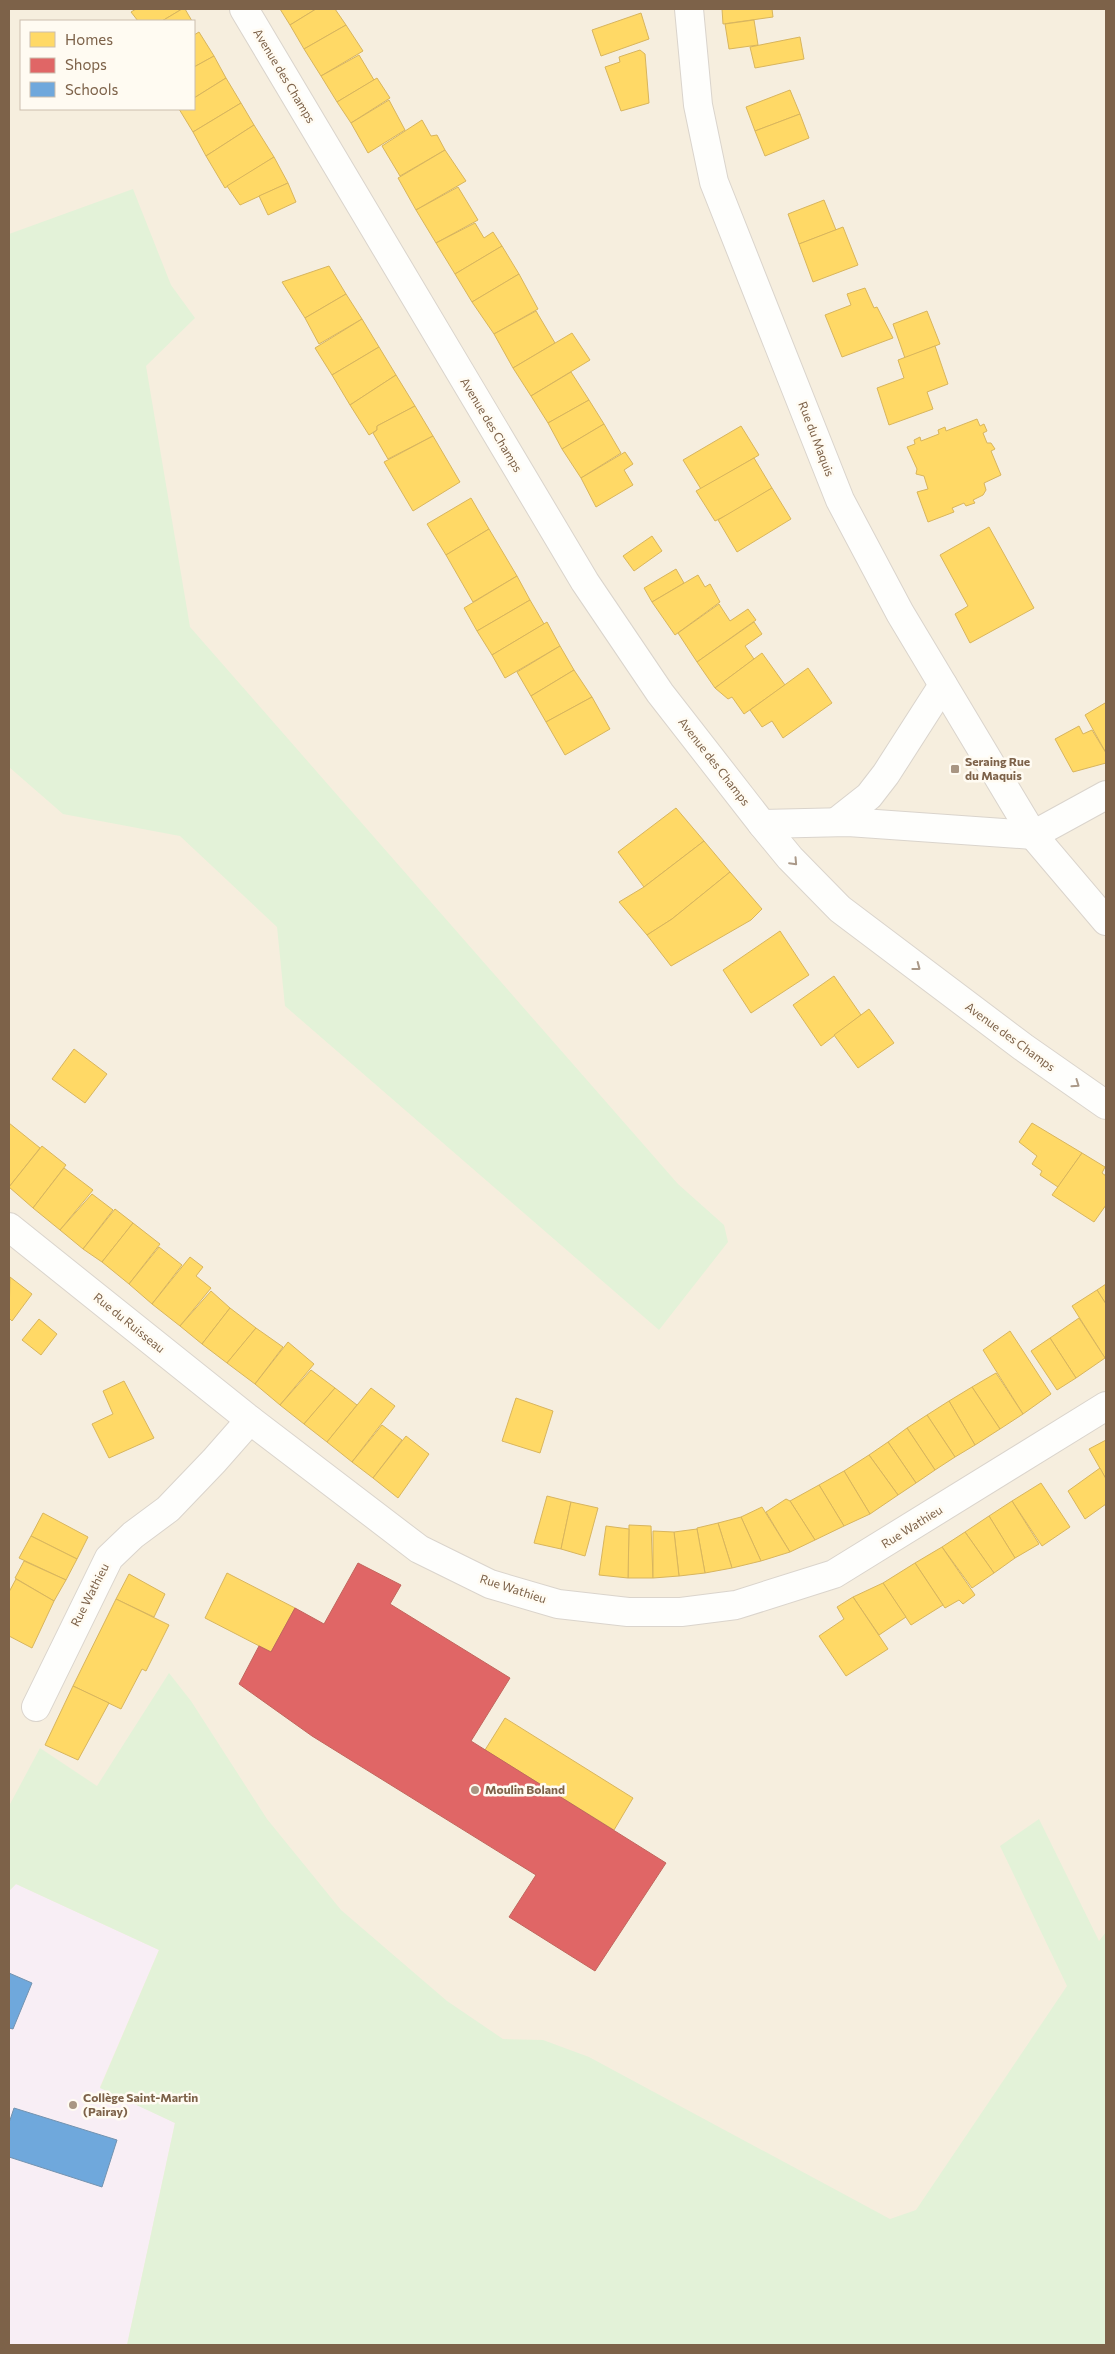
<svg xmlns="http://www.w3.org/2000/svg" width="1115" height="2354" font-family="Commissioner,sans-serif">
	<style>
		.residential { fill: #f6eede; fill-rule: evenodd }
		.education { fill: #f8eef5 }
		.green { fill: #e3f2d8 }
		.homes { fill: #ffd966; stroke: #d8b55d }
		.shops { fill: #e06666; stroke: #c2655d }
		.schools { fill: #6fa8dc; stroke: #7393b0 }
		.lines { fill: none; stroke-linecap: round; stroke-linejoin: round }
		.minor-casing { stroke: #dad4cc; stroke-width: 30 }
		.minor { stroke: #fefefc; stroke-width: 28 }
		.oneway { stroke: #a98 }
		.poi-dot { fill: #a99683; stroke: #fffbf2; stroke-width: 2 }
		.labels { text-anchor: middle; stroke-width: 5; stroke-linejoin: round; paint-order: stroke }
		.street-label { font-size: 12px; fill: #7d6249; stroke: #fffbf2 }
		.poi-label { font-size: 12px; font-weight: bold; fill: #7d6249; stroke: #fffbf2; text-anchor: start }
	</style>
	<rect width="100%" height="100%" fill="#faf7ee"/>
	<!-- residential -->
	<path class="residential" d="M9 9H1106V2345H9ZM21 21H194V109H21Z"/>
	<!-- education -->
	<polygon class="education" points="16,1884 159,1950 100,2087 175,2123 127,2345 9,2345 9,1891"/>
	<!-- green -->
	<g class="green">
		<polygon points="133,189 171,285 195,318 146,366 190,627 678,1184 724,1225 728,1242 659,1330 285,1006 277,927 180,836 63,814 9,767 9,234"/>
		<polygon points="169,1673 191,1701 267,1819 341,1910 447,2001 503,2039 543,2040 589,2057 890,2219 916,2210 1067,1986 1000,1846 1039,1819 1099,1941 1106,1932 1106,2345 127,2345 175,2123 100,2088 159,1950 16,1884 9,1891 9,1806 40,1748 97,1786"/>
	</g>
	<!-- homes -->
	<g class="homes">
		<polygon points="136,9 182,9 162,21 138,21 131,12"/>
		<polygon points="182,9 185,9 192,21 162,21"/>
		<polygon points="280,9 316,9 290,25"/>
		<polygon points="316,9 335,9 346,25 304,49 290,25"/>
		<polygon points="722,9 772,9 773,17 723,24"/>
		<polygon points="641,13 649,39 601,56 592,30"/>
		<polygon points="754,20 758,45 729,49 725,24"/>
		<polygon points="346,25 363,51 321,76 304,49"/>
		<polygon points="199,32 214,56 194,67 194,35"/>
		<polygon points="800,37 804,59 755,68 750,47"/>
		<polygon points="640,50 645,54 649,103 621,111 605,67 620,62 619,57"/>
		<polygon points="359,55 374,80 337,102 321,76"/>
		<polygon points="214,56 226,78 194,98 194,67"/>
		<polygon points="226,78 241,103 193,132 179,109 194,109 194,98"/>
		<polygon points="377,78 390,98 351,123 337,102"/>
		<polygon points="790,90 800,114 755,131 746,107"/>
		<polygon points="389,100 405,130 368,153 351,123"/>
		<polygon points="241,103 254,125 206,156 193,132"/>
		<polygon points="800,114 809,138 765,156 755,131"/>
		<polygon points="422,120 431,136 437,135 445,150 400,176 382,146"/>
		<polygon points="254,125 274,157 225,188 206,156"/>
		<polygon points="445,150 466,181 416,210 398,178"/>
		<polygon points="274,157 288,183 240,205 227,186"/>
		<polygon points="288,183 296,202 268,215 259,196"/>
		<polygon points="458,187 478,220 436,243 416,210"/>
		<polygon points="824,200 836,230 799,244 788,214"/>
		<polygon points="475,223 484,238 493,232 502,246 455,274 436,243"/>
		<polygon points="843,227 858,265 813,282 799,244"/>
		<polygon points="502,246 519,274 472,302 455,274"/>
		<polygon points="329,266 346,294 305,318 282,282"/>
		<polygon points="519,274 538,309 494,334 472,302"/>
		<polygon points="865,288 874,308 877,307 893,338 842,357 825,315 851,305 847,294"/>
		<polygon points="346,294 362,319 319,344 305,318"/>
		<polygon points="536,311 555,343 513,368 494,334"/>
		<polygon points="927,311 940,344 905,358 893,324"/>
		<polygon points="362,319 379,347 332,375 315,348"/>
		<polygon points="572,333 590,360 531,396 513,368"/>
		<polygon points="935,346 948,384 927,392 933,409 889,425 877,388 904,378 898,360"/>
		<polygon points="379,347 396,375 350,405 332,375"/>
		<polygon points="571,372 589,400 548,423 531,396"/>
		<polygon points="396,375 415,406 377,426 377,430 369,435 350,405"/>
		<polygon points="589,400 604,424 562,449 548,423"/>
		<polygon points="415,406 433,436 388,459 373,433 377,430 377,426"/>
		<polygon points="977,419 980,426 984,424 987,431 983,433 987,443 991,443 995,449 991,451 1001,475 984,483 986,490 983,495 973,500 975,503 966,506 964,503 952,508 954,512 928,522 917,492 928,489 924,476 916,474 917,469 907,447 915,444 914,440 920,437 921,441 939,434 938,430 945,427 946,431"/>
		<polygon points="604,424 621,453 581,478 562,449"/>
		<polygon points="741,426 759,455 701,489 683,460"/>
		<polygon points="433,436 460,482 413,511 384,462"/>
		<polygon points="625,452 633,464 624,470 633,485 596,507 581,478"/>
		<polygon points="754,458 772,488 733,512 715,521 696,491"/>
		<polygon points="772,488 791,519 737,552 718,520"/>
		<polygon points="471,498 489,529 446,555 427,524"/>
		<polygon points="989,527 1034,608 970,643 955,614 968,606 940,555"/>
		<polygon points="489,529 517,576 473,602 446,555"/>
		<polygon points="652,536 662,551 634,571 623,556"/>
		<polygon points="676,569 684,583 652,602 644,588"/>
		<polygon points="698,575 705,587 710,584 720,602 675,635 652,602"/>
		<polygon points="517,576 530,600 477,631 464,608"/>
		<polygon points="530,600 544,624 492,655 477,631"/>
		<polygon points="719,604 730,621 748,609 756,620 697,662 678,633"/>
		<polygon points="547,622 560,646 505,678 492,655"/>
		<polygon points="754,622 762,634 745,646 754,659 715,688 697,662"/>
		<polygon points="560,646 574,670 531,696 517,672"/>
		<polygon points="762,653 785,685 744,714 732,697 728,699 715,688"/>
		<polygon points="808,668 832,703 783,738 772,721 762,727 750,710"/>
		<polygon points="574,670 592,697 546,722 531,696"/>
		<polygon points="592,697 610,729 565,755 546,722"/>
		<polygon points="1105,703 1106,705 1106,753 1085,715"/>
		<polygon points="1079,726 1083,734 1092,730 1106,753 1106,763 1073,772 1055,739"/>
		<polygon points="676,808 704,841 644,887 618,852"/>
		<polygon points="704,841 730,872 672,919 647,935 619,902 644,887"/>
		<polygon points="730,872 762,909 751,920 671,966 647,935 672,919"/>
		<polygon points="780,931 809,975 751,1013 723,970"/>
		<polygon points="834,976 861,1015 821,1046 793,1005"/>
		<polygon points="869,1009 894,1043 858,1068 834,1035"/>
		<polygon points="74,1049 107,1074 85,1103 52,1079"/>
		<polygon points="9,1123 40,1148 9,1187"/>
		<polygon points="1032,1123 1082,1153 1058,1187 1040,1175 1042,1171 1032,1164 1037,1156 1019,1142"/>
		<polygon points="42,1146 66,1165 33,1208 9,1187"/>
		<polygon points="1082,1153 1105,1167 1102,1173 1106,1176 1106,1205 1094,1222 1052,1195"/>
		<polygon points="64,1168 93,1190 60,1230 33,1208"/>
		<polygon points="92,1194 113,1210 83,1249 60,1230"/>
		<polygon points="115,1209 133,1223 102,1262 83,1249"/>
		<polygon points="133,1223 160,1244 129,1284 102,1262"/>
		<polygon points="159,1247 182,1265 152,1304 129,1284"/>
		<polygon points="190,1257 203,1267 196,1276 211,1288 180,1326 152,1304"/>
		<polygon points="10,1277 32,1294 12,1321 9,1318"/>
		<polygon points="1106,1284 1106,1304 1097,1290"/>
		<polygon points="1097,1290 1106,1304 1106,1357 1105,1358 1072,1306"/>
		<polygon points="211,1291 230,1308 202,1344 180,1326"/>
		<polygon points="230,1308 256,1328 227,1363 202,1344"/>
		<polygon points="1079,1318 1105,1358 1076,1378 1050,1338"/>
		<polygon points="39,1319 57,1334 41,1355 22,1340"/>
		<polygon points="256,1328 283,1347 255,1384 227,1363"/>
		<polygon points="1010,1331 1051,1394 1023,1414 983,1350"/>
		<polygon points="1050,1338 1076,1378 1057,1390 1031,1351"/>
		<polygon points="288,1342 314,1364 280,1405 255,1384"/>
		<polygon points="311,1370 335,1388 304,1424 280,1405"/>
		<polygon points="996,1373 1023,1414 1000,1429 972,1387"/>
		<polygon points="124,1381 154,1438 109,1458 92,1424 113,1414 103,1391"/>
		<polygon points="972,1387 1000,1429 975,1445 949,1401"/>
		<polygon points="335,1388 357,1405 327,1442 304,1424"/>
		<polygon points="371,1388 395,1406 352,1462 327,1442"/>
		<polygon points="516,1398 553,1411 540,1453 502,1441"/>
		<polygon points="949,1401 975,1445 955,1457 927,1415"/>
		<polygon points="927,1415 955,1457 935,1470 907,1428"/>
		<polygon points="382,1425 402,1440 373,1478 352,1462"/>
		<polygon points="907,1428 935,1470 916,1483 888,1442"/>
		<polygon points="406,1436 429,1454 398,1498 373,1478"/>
		<polygon points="1106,1440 1106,1479 1089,1449"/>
		<polygon points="888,1442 916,1483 898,1495 869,1455"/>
		<polygon points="869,1455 898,1495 870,1514 844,1471"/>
		<polygon points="1100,1468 1106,1479 1106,1504 1085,1519 1068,1491"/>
		<polygon points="844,1471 870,1514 844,1526 819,1485"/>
		<polygon points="1041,1483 1070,1527 1042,1546 1012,1501"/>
		<polygon points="819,1485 844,1526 815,1540 790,1501"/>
		<polygon points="547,1496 571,1502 561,1549 534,1543"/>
		<polygon points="786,1499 790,1501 815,1540 790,1552 766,1512"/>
		<polygon points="1012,1501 1039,1544 1015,1558 989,1516"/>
		<polygon points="571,1502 598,1508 585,1556 561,1549"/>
		<polygon points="762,1507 790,1552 761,1561 741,1517"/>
		<polygon points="43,1513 88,1537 77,1559 31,1536"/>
		<polygon points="989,1516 1015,1558 994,1573 965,1532"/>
		<polygon points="741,1517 761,1561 732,1568 718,1523"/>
		<polygon points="718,1523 732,1568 705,1573 697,1529 697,1528"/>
		<polygon points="629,1525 651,1526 653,1578 628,1578"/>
		<polygon points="606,1526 629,1529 628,1578 599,1575"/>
		<polygon points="697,1529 705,1573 679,1576 674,1532"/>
		<polygon points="653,1531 674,1532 679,1576 653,1578"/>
		<polygon points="965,1532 994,1573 972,1588 942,1547"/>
		<polygon points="31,1536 77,1559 66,1580 19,1558"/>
		<polygon points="942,1547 975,1595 963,1604 959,1600 945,1608 915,1563"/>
		<polygon points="24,1561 66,1580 54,1601 15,1578"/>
		<polygon points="915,1563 943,1605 911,1625 883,1583"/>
		<polygon points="227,1573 295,1608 271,1652 205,1618"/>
		<polygon points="129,1574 165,1594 154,1617 116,1599"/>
		<polygon points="16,1579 54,1601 32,1648 9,1636 9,1592"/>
		<polygon points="883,1583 906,1617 879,1635 853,1597"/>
		<polygon points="853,1597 888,1649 846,1676 819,1636 844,1619 837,1607"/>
		<polygon points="116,1599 169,1625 146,1671 142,1669 121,1709 73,1686"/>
		<polygon points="73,1686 109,1703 78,1760 45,1745"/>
		<polygon points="505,1718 633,1798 614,1830 485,1750"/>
	</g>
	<!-- shops -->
	<polygon class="shops" points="358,1563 401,1585 390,1604 510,1678 471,1741 666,1863 595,1971 509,1917 536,1875 312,1736 239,1684 259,1646 271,1652 295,1608 324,1624"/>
	<!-- schools -->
	<g class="schools">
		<polygon points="9,1973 32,1983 13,2029 9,2028"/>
		<polygon points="14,2108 117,2140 102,2187 9,2157 9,2123"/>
	</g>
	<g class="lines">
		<defs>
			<g id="minor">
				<polyline points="244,9 585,582 660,693 762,824 790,858 840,909 1023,1047 1106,1105"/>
				<polyline points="689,9 698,105 714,182 840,500 900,613 1033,835 1106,921"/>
				<polyline points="836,822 869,796 886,774 943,685"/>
				<polyline points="762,824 848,822 1033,835"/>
				<polyline points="1033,835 1106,795"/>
				<polyline points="9,1227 250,1420 419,1549 490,1584 558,1604 628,1612 681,1612 736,1605 834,1574 1106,1406"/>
				<polyline points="36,1707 109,1558 133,1535 168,1509 214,1461 250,1420"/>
			</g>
		</defs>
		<!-- minor casing -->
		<use href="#minor" class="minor-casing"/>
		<!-- minor -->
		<use href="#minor" class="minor"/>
	</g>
	<!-- one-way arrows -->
	<defs><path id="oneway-chevron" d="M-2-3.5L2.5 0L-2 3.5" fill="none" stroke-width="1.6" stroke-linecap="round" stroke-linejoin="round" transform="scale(1.25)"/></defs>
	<g class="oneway">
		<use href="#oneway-chevron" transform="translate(794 862) rotate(47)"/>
		<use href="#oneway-chevron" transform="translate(917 967) rotate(37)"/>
		<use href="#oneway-chevron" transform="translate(1076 1084) rotate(35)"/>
	</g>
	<!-- markers -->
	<g class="poi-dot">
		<rect x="950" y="764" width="10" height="10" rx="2.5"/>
		<circle cx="475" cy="1790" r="5"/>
		<circle cx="73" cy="2105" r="5"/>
	</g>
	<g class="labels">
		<!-- street labels -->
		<g class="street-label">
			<text transform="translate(284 76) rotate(59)" y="4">Avenue des Champs</text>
			<text transform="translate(491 425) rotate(59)" y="4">Avenue des Champs</text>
			<text transform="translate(816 439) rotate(69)" y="4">Rue du Maquis</text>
			<text transform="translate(714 762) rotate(52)" y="4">Avenue des Champs</text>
			<text transform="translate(1010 1037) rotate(36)" y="4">Avenue des Champs</text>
			<text transform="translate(129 1323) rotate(39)" y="4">Rue du Ruisseau</text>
			<text transform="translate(912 1527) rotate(-32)" y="4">Rue Wathieu</text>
			<text transform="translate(513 1589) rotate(18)" y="4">Rue Wathieu</text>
			<text transform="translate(90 1595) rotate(-63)" y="4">Rue Wathieu</text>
		</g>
		<!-- poi labels -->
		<g class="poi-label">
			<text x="965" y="766">Seraing Rue<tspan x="965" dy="14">du Maquis</tspan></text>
			<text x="485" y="1794">Moulin Boland</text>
			<text x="83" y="2102">Collège Saint-Martin<tspan x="83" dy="14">(Pairay)</tspan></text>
		</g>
	</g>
	<!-- border -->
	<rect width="1115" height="2354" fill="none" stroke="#7d6249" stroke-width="20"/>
	<!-- legend -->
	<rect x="20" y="20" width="175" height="90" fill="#fffbf2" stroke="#cbbeae"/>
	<rect x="30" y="32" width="25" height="15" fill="#ffd966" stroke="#cbbeae"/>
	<text x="65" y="45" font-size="15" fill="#7d6249">Homes</text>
	<rect x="30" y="58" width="25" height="15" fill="#e06666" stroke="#cbbeae"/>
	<text x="65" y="70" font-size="15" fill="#7d6249">Shops</text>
	<rect x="30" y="82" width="25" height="15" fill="#6fa8dc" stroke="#cbbeae"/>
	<text x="65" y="95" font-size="15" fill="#7d6249">Schools</text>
</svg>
